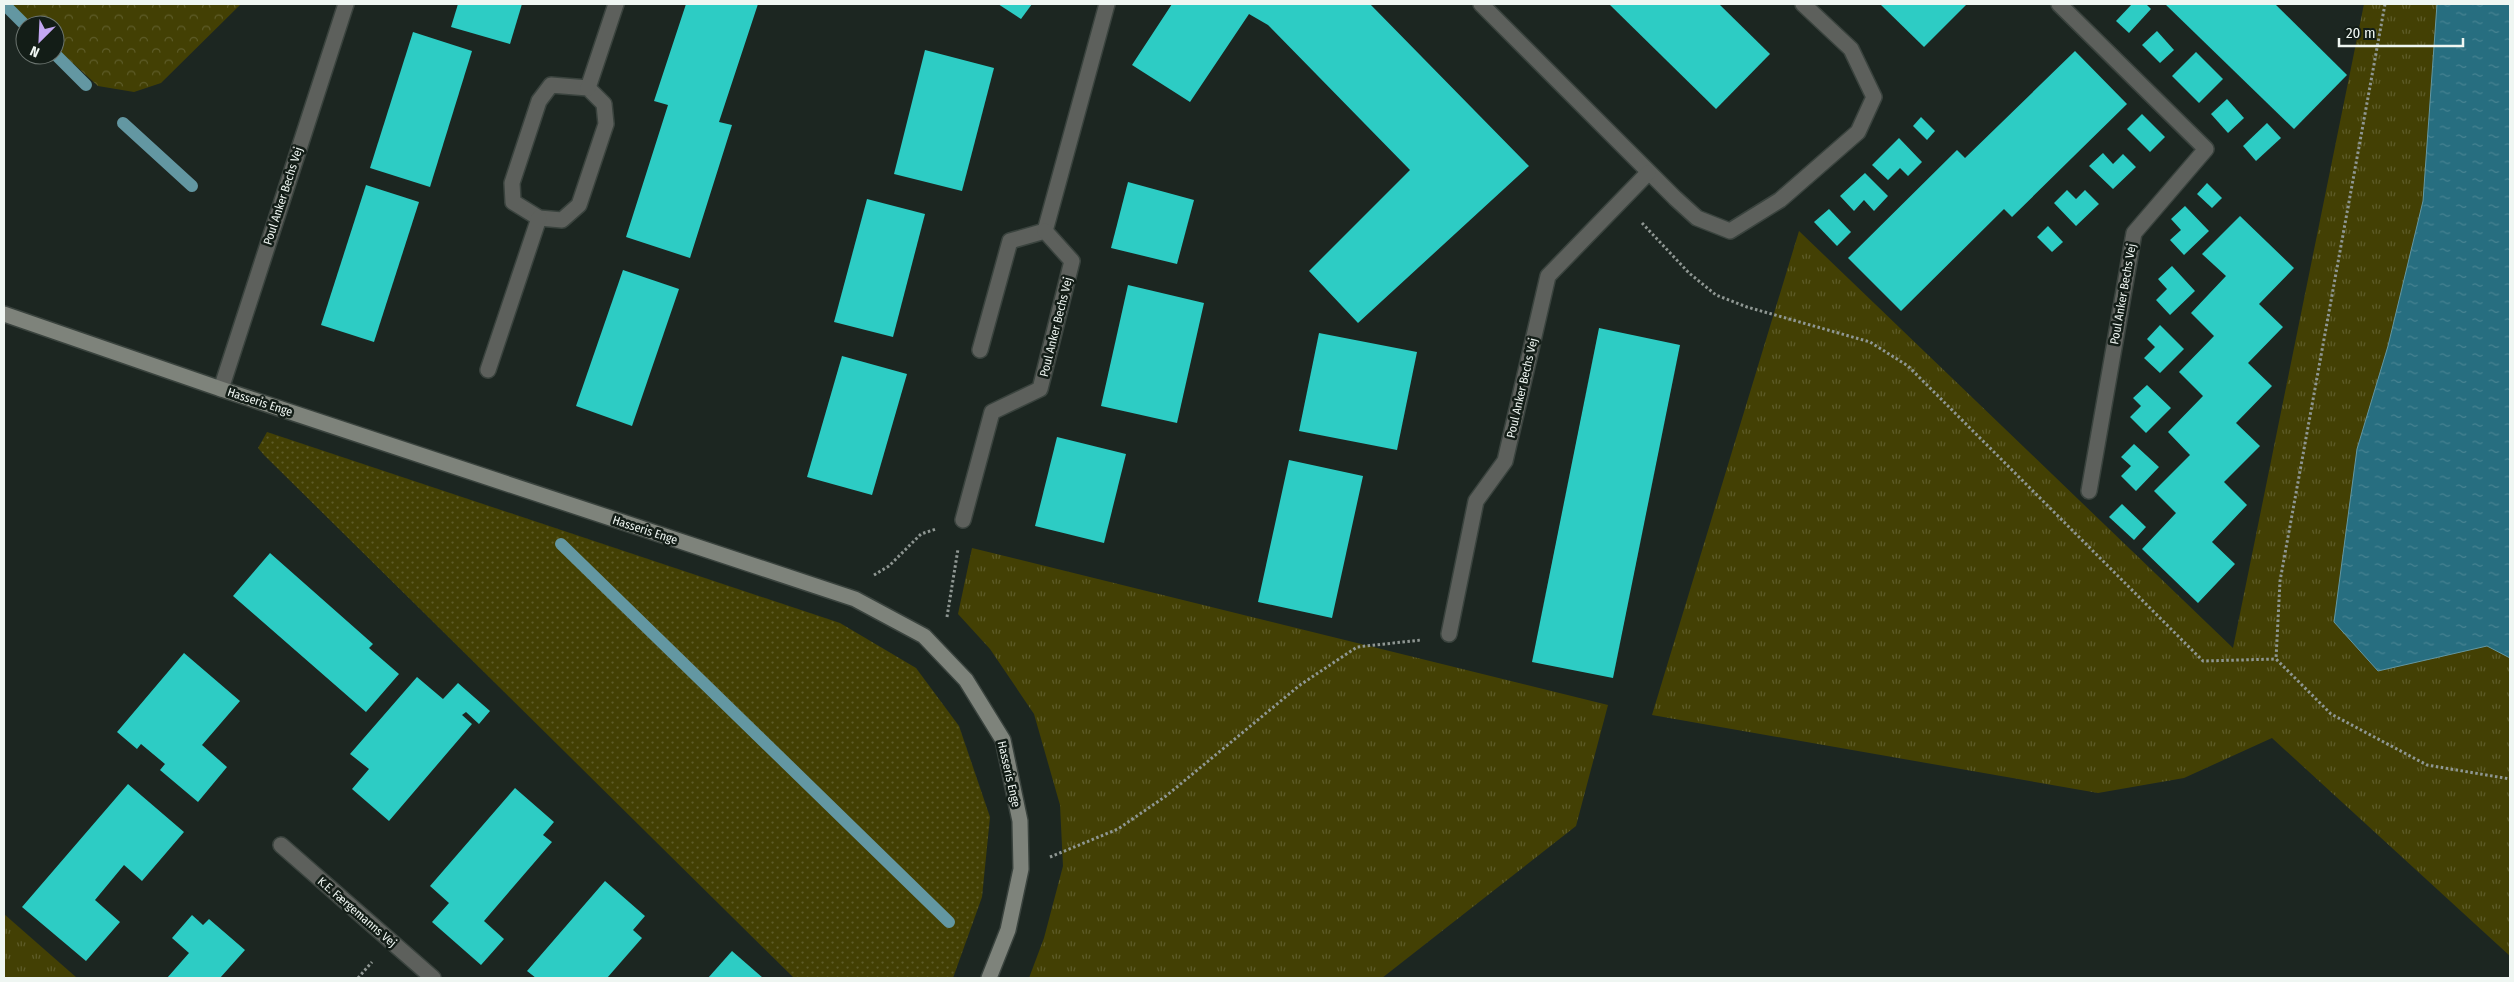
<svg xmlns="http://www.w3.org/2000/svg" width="2514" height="982" font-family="'Fira Sans Condensed',sans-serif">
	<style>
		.grass { fill: url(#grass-tufts) }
		.forest { fill: url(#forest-crowns) }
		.park { fill: url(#park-dots) }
		.water { fill: url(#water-ripples); stroke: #6397a2 }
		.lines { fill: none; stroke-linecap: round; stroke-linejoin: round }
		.stream { stroke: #6397a2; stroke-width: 12 }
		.building { fill: #2dccc4 }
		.street-casing { stroke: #3a433e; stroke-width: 18 }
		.secondary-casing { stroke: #3a433e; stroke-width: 18 }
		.path { stroke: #8f9793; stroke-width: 3; stroke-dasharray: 2.5 2.5; stroke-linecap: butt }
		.street { stroke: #5d605c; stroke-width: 15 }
		.secondary { stroke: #7e837b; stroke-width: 15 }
		.labels { text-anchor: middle; stroke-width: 5; stroke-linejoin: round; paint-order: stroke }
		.street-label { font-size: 12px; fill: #eff6f2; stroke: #131d17 }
	</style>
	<defs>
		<pattern id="grass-tufts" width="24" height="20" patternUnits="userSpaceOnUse" patternTransform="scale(1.25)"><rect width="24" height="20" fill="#434004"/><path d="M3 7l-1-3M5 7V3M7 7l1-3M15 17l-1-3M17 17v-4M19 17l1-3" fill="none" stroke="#5e5c29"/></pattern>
		<pattern id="forest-crowns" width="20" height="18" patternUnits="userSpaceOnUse" patternTransform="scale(1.25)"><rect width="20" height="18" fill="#434004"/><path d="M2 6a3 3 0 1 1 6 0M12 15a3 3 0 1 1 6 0" fill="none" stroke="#5e5c29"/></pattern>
		<pattern id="park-dots" width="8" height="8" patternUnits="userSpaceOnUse" patternTransform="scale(1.25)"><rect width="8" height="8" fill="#434004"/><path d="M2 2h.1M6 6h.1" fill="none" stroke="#5e5c29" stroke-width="1.8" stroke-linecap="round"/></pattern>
		<pattern id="water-ripples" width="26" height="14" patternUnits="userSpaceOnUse" patternTransform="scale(1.25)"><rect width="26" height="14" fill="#276e80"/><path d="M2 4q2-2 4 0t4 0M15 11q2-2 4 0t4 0" fill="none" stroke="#478392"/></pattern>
	</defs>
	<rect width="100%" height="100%" fill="#1c2621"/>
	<!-- grass -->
	<g class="grass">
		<polygon points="2364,4 2510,4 2510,956 2272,738 2184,778 2098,793 1652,715 1799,231 2233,648"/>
		<polygon points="972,548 1608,705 1576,826 1382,978 1029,978 1044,938 1063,866 1060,805 1034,714 990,649 958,614"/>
		<polygon points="4,914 77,978 4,978"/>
	</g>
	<!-- forest -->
	<polygon class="forest" points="6,4 241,4 161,83 134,92 98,86 55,47 55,25 30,25"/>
	<!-- park -->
	<polygon class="park" points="267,432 840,623 916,668 959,726 990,817 982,897 953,978 794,978 264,455 258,448"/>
	<!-- water -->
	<polygon class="water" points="2437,4 2510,4 2510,658 2487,646 2378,671 2334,622 2357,449 2388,346 2423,201"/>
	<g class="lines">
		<!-- stream -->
		<g class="stream">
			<polyline points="4,4 25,25"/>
			<polyline points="55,54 86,85"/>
			<polyline points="123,123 192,186"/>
			<polyline points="561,544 949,922"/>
		</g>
	</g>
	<!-- building -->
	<g class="building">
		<polygon points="458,4 522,4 510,44 451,27"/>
		<polygon points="686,4 758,4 719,122 732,125 690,258 626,237 668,105 654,101"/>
		<polygon points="998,4 1032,4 1021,19"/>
		<polygon points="1172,4 1370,4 1529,166 1358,323 1309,271 1410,170 1268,25 1249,14 1190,102 1132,65"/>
		<polygon points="1609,4 1719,4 1770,54 1716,109"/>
		<polygon points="1880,4 1967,4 1924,47"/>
		<polygon points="2132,4 2146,4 2151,9 2129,33 2116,21"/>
		<polygon points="2165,4 2275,4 2347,75 2294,129"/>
		<polygon points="2157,31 2174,50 2160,63 2142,45"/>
		<polygon points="413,32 472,51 430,187 370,168"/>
		<polygon points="925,50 994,68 962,191 894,174"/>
		<polygon points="2075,51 2127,104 2012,217 2004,209 1901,311 1848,258 1957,150 1965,158"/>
		<polygon points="2196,52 2223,79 2199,103 2172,76"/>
		<polygon points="2227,99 2244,118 2228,133 2211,114"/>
		<polygon points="2142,114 2165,137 2150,152 2127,129"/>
		<polygon points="1921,117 1935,131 1927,140 1913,126"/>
		<polygon points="2267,123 2281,138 2256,161 2243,146"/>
		<polygon points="1899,138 1922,162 1908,176 1900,168 1888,180 1872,165"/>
		<polygon points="2103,153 2113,164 2123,154 2136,167 2113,189 2089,166"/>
		<polygon points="1865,173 1888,196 1874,211 1864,200 1854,211 1840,196"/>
		<polygon points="1128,182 1194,200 1177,264 1111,248"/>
		<polygon points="2207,183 2222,198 2212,208 2197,194"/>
		<polygon points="366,185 419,202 374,342 321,325"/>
		<polygon points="2067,190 2076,199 2085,190 2099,204 2076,226 2054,203"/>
		<polygon points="867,199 925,214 893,337 834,322"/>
		<polygon points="2185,206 2209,231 2184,255 2170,240 2181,230 2171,219"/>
		<polygon points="1829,209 1851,232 1837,246 1814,222"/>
		<polygon points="2240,216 2294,268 2259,304 2283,327 2248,363 2272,386 2236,423 2260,446 2224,482 2247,505 2212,542 2235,564 2198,603 2142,549 2176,513 2154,491 2190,455 2168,432 2203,396 2179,372 2214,336 2191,313 2226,276 2202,254"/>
		<polygon points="2048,226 2063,242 2052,252 2037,237"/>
		<polygon points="2172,266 2195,291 2170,315 2156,300 2167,289 2158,279"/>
		<polygon points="623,270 679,289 632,426 576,406"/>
		<polygon points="1128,285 1204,303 1177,423 1101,406"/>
		<polygon points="2160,325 2184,349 2160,373 2144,358 2155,347 2147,339"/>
		<polygon points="1599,328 1680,345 1613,678 1532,662"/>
		<polygon points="1319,333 1417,352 1397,450 1299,431"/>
		<polygon points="842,356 907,374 872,495 807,477"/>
		<polygon points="2147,385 2171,408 2146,433 2130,417 2141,406 2133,398"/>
		<polygon points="1057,437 1126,454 1104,543 1035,526"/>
		<polygon points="2134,444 2159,467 2136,491 2121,476 2131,466 2121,457"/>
		<polygon points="1289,460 1363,476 1332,618 1258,602"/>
		<polygon points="2122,504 2146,527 2134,540 2109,517"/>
		<polygon points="270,553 373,644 369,648 399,674 366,712 233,596"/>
		<polygon points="184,653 240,701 202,745 227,767 198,802 160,770 165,764 141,744 137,749 117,732"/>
		<polygon points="417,677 443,699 458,683 490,711 479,724 466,712 462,715 472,724 389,821 352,789 369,769 350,754"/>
		<polygon points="128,784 184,832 142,881 124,865 95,900 120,922 86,961 22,907"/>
		<polygon points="515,788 554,822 543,835 552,842 484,921 504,939 481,965 432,922 449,903 430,886"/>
		<polygon points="605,881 645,916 633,930 642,938 607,978 536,978 527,971"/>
		<polygon points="192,915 203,925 209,919 245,950 220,978 167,978 189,953 172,938"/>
		<polygon points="732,951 763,978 708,978"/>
	</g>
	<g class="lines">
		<defs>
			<g id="street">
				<polyline points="1481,4 1675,198 1697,218 1730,231 1780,200 1858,132 1874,97 1851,49 1803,4"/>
				<polyline points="2059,4 2206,149 2134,233 2089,491"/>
				<polygon points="551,85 588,88 604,104 606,124 579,205 562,220 539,218 513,202 512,183 539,101"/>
				<polyline points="588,88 616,4"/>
				<polyline points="980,350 1010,241 1045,231 1107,4"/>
				<polyline points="488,370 539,218"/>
				<polyline points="221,389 346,4"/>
				<polyline points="963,520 992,412 1040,389 1072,261 1045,231"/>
				<polyline points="1449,634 1476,501 1505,461 1548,276 1648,173"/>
				<polyline points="281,845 433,978"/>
			</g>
			<polyline id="secondary" points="4,314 221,389 855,599 924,636 966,680 1003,740 1020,821 1021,869 1008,930 989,978"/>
		</defs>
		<!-- street casing -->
		<use href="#street" class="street-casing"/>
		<!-- secondary casing -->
		<use href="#secondary" class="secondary-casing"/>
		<!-- path -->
		<g class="path">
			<polyline points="2385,4 2280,581 2276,659 2331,714 2427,765 2510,779"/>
			<polyline points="1642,223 1689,273 1716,295 1747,307 1870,342 1908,366 2203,661 2276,659"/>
			<polyline points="874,575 889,566 921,534 936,529"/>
			<polyline points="947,617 958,549"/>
			<polyline points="1050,857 1118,829 1166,796 1300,685 1357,647 1421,640"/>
			<polyline points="358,978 372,962"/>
		</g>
		<!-- street -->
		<use href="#street" class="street"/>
		<!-- secondary -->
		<use href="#secondary" class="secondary"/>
	</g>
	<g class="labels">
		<!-- street labels -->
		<g class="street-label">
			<text transform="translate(283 196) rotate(-72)" y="4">Poul Anker Bechs Vej</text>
			<text transform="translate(2123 294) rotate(-80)" y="4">Poul Anker Bechs Vej</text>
			<text transform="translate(1056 327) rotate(-76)" y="4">Poul Anker Bechs Vej</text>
			<text transform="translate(1522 388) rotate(-77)" y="4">Poul Anker Bechs Vej</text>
			<text transform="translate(260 402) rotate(18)" y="4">Hasseris Enge</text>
			<text transform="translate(645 530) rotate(18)" y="4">Hasseris Enge</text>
			<text transform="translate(1009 774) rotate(77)" y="4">Hasseris Enge</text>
			<text transform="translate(357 912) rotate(41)" y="4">K.E. Færgemanns Vej</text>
		</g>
	</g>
	<!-- border -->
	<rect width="2514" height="982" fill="none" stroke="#eff6f2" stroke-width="10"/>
	<!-- north arrow -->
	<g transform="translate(40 40) rotate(204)"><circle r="24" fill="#131d17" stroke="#6b746f"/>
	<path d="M0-4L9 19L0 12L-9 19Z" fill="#c3a7f2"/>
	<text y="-8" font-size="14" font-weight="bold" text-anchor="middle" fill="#eff6f2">N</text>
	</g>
	<!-- scale -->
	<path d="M2339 38v8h124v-8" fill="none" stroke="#eff6f2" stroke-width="2.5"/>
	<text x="2346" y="38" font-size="15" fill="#eff6f2" stroke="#131d17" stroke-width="4" paint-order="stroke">20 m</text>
</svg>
